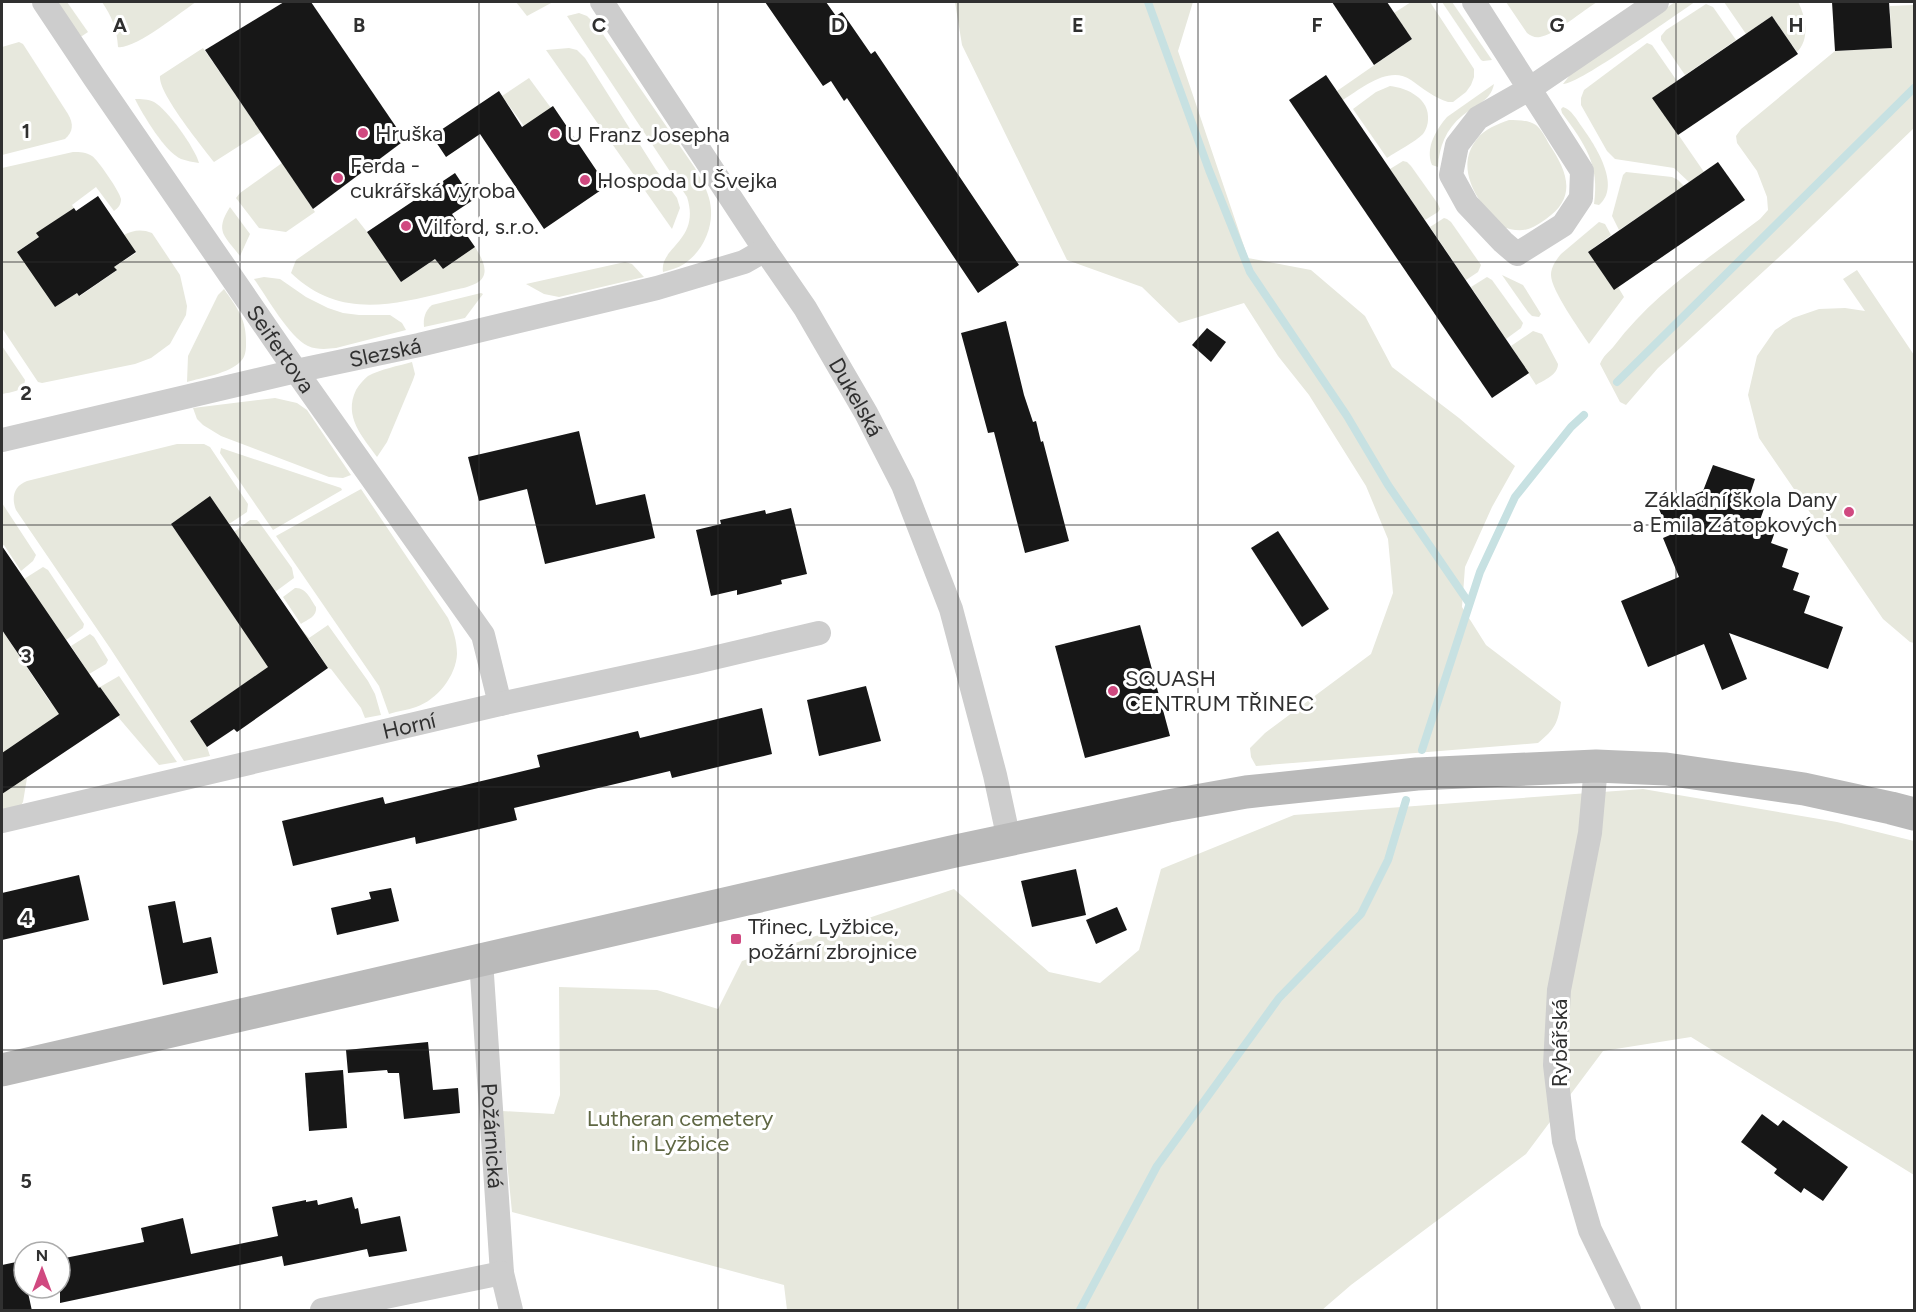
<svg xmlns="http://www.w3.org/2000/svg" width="1916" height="1312" font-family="Figtree,sans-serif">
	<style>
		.green { fill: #e7e8dd }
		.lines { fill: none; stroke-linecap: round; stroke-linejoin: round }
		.stream { stroke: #c7e1e2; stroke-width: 8 }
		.building { fill: #171717 }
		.minor { stroke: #cdcdcd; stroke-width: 24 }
		.secondary { stroke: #bababa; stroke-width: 33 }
		.grid { fill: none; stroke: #303030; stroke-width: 1.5; stroke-opacity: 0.55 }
		.poi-dot { fill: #d04980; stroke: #fff; stroke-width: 2 }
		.labels { text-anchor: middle; stroke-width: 6; stroke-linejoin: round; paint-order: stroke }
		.poi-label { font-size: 22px; fill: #303030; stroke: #fff; text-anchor: start }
		.street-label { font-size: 22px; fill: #303030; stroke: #fff }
		.park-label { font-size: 22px; fill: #5f6743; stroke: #fff }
		.grid-label { font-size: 20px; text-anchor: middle; font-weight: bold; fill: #303030; stroke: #fff; stroke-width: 6; stroke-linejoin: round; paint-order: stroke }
	</style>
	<rect width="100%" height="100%" fill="#fff"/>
	<!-- green -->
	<g class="green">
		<polygon points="54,2 67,2 88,32 79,38"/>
		<path d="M102 2H196C181 12 134 50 118 47 117 29 112 17 102 2Z"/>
		<polygon points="516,2 553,2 527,16"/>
		<path d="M955 2H1193L1178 51 1248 258 1311 270 1365 316 1392 367 1459 418 1515 466 1492 507 1465 567 1462 607 1486 645 1561 702C1558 723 1555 729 1538 743L1256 766 1251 757 1250 748 1265 733 1371 654 1393 593 1388 539 1366 486 1309 395 1278 356 1244 303 1179 323 1142 287 1067 260 962 45Z"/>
		<path d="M1411 2H1430L1474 69V77L1471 85 1466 92 1453 102H1448C1435 98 1422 88 1411 80 1389 65 1362 88 1343 100L1337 91 1412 39 1394 13Z"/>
		<polygon points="1442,2 1452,2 1492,60 1483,61 1481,60"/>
		<path d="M1506 2H1597C1584 10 1554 35 1540 37 1535 38 1531 36 1527 33Z"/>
		<path d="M1675 2H1695C1675 15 1578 85 1563 84L1570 75 1582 65Z"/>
		<path d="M1724 2H1798C1806 17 1810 39 1797 52L1772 16 1746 34Z"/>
		<polygon points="1706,4 1713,7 1736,40 1685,75 1661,40 1661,36 1666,30"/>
		<path d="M1914 5V128L1789 248 1658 368 1626 405 1620 402 1600 364C1603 356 1609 352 1614 346 1653 294 1709 258 1760 219L1768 210 1767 197 1757 171 1737 143 1736 136 1741 129 1835 51 1891 48 1890 6Z"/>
		<path d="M579 13 587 16 598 27 695 168C700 178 706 187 709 198 716 222 705 250 684 264 678 268 670 270 663 272 659 247 701 241 687 197L567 16Z"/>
		<path d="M19 42 23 44 68 114C74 124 73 132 65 139L2 155V47Z"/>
		<polygon points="1647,43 1652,45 1677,81 1653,98 1704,172 1689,182 1674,168 1615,159 1607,151 1581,105 1581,98 1584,90"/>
		<path d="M203 48 261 132 214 162C202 146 158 93 160 76Z"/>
		<polygon points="569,48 577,50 585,58 656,170 677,198 680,208 672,229 546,50"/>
		<polygon points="529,78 551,108 524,126 502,96"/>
		<path d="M1494 84C1491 101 1474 106 1462 116 1446 129 1439 147 1438 167L1432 165C1425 148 1436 130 1447 117Z"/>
		<path d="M1390 86C1408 88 1430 99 1428 120 1428 124 1426 130 1423 134 1415 142 1397 151 1387 158L1353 109 1376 92Z"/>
		<path d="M135 99C141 99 148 99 154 102 167 109 195 148 199 163 193 162 187 161 181 159 165 152 143 115 135 99Z"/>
		<path d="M1563 107C1571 109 1577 120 1582 127 1595 145 1622 186 1599 205L1594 204C1600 165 1585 144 1562 113L1561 109Z"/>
		<path d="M1509 120C1517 120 1528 120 1536 125 1541 129 1546 138 1549 144 1567 171 1578 197 1546 219 1528 232 1520 233 1500 226 1479 203 1453 169 1477 139 1484 129 1498 124 1509 120Z"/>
		<path d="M73 152C80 152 86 152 92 156 98 160 120 192 121 199 121 205 118 208 114 211L96 187 72 205 74 208 37 233 39 237 18 251 55 307 77 293 80 296 116 271 114 267 136 253 124 235C133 230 142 229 152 233L180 275 187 306 186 315 170 344 151 358 135 364 42 383 38 382 2 328V168Z"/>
		<polygon points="1403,161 1407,162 1411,166 1438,204 1440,209 1438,212 1425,220 1390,169"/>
		<polygon points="282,163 315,212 286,232 259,228 236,198 240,193"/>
		<polygon points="1626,172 1672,177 1678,180 1684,186 1619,230 1612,216 1623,175"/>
		<path d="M230 207 250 234 240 256C225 236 214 232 230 207Z"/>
		<path d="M356 218 367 232 401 282 435 259 443 269 475 247C480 255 488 268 483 277 478 287 456 289 446 292 389 306 338 318 291 273L296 260Z"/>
		<polygon points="1444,218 1447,219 1451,222 1481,265 1478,272 1466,280 1430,227"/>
		<path d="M1599 222 1605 224 1611 235 1588 252 1614 289 1618 287 1624 297 1589 344C1580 330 1551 290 1551 275 1551 267 1556 260 1561 254Z"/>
		<polygon points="625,262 632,264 644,277 559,297 544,294 526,284"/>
		<polygon points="1857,270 1914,355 1914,643 1910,642 1883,619 1759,438 1748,395 1757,356 1775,330 1793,318 1819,309 1845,308 1865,311 1843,279"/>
		<polygon points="1502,275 1523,285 1541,314 1539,317 1532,316 1528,312"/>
		<path d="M264 277 280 279 306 297 328 308 343 313 359 315H390L402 323 406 330 336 348C327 349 317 350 308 346 289 337 267 297 254 279Z"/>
		<polygon points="1487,277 1492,280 1523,323 1521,328 1506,339 1471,287"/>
		<path d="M224 289C238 309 247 320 246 345 246 351 245 358 240 362 230 373 201 378 187 382L188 356 218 295Z"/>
		<path d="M481 293 483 294 465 318 424 327C423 318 425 311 432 305Z"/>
		<path d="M1533 331 1542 334 1558 364C1558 375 1544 380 1536 385L1511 346Z"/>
		<path d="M2 346 25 380C24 392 11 392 2 394Z"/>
		<path d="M412 362 415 374 413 380 387 442 377 457C363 437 343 417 356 390 359 385 363 380 368 376 381 369 398 366 412 362Z"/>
		<polygon points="275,398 297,403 307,410 351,475 343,478 329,477 221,436 203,425 197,419 193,408"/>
		<path d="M177 444H204L210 447 248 504 247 512 229 524 210 497 171 524 259 653 298 625 309 638 328 625 368 681 375 694 381 715 365 718 361 708 331 669 328 668 309 639 190 721 207 747 210 756 184 761 110 648 16 510C11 497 14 486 27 481Z"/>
		<polygon points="221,448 341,488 342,490 273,530 220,453"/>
		<path d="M361 489 448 618C453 629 457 641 457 654 456 676 437 700 416 707 408 710 398 711 389 714L379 686 276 536Z"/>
		<polygon points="2,503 36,555 33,561 21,571 4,545 2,546"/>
		<polygon points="250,520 257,520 259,522 292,568 294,578 275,592 234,532"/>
		<polygon points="43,567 48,570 84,624 83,628 66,640 24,579"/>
		<path d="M295 588C306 587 311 600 316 607 317 617 308 619 301 624L283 597Z"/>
		<polygon points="2,630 50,702 89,674 71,646 90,634 94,637 108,660 106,664 89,674 100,687 119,676 177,762 159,765 118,717 120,715 100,687 8,749 27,778 23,802 20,807 2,810"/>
		<polygon points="1643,789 1837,822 1914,841 1914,1175 1691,1037 1603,1051 1526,1154 1351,1285 1322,1310 787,1310 784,1285 512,1212 502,1111 554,1114 560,1095 559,987 657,990 718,1009 742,961 954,889 1049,972 1100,983 1139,950 1161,869 1294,815"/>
	</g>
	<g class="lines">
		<!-- stream -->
		<g class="stream">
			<polyline points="1148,2 1209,170 1250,272 1347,416 1388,485 1469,603"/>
			<polyline points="1617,382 1914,88"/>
			<polyline points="1422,750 1480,572 1515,497 1571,427 1584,415"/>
			<polyline points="1080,1310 1157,1166 1279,998 1361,914 1388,860 1406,800"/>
		</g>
	</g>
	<!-- building -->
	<g class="building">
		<polygon points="284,2 311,2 405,140 313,209 205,50"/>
		<polygon points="765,2 826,2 836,16 842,12 871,54 875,51 1019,265 978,293 847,98 844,101 831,81 823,86"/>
		<polygon points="1332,2 1387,2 1412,39 1374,65"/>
		<polygon points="1832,2 1889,2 1892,48 1835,51"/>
		<polygon points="1772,16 1798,54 1678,135 1652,98"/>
		<polygon points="1326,75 1529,373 1492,398 1289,100"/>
		<polygon points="499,91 522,127 553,106 607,186 544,229 480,134 446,157 432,136"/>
		<polygon points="1718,162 1745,200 1614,290 1588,252"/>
		<polygon points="455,173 473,200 452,214 475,247 443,269 435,259 401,282 367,232"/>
		<polygon points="98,196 136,252 114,267 117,270 79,296 77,293 55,307 17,252 39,237 36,233 74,208 76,211"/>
		<polygon points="1006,321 1024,395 1033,422 1036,421 1041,442 1043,441 1069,541 1025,553 994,432 988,433 961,333"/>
		<polygon points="1207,328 1226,342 1211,362 1192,345"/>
		<polygon points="579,431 596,505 645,494 655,538 545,564 527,489 479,501 468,457"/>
		<polygon points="1713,465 1755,479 1749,497 1766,503 1760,520 1777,526 1771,543 1788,549 1782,567 1799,573 1793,590 1810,596 1804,613 1843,627 1828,669 1729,633 1747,679 1722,690 1704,644 1648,667 1621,601 1679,577 1663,538 1670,535 1659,509 1703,491"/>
		<polygon points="210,496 328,668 237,732 234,729 207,747 190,721 268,667 171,524"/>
		<polygon points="791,508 807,574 781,580 782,584 737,595 737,590 711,596 696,530 721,524 720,520 765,510 766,514"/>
		<polygon points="1278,531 1329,609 1302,627 1251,548"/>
		<polygon points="2,546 99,688 100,687 120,715 2,794 2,753 59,714 2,630"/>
		<polygon points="1140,625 1170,736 1085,758 1055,646"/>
		<polygon points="866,686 881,741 819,756 807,700"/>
		<polygon points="762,708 772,754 672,778 670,771 514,808 517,820 416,844 415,837 293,866 282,821 383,797 385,804 540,767 537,755 588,743 638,731 640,738"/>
		<polygon points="1076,869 1086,915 1032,927 1021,881"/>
		<polygon points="79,875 89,920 2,940 2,893"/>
		<polygon points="391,888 399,921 337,935 331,908 371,899 369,892"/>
		<polygon points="175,901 183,943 211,937 218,973 163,985 148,906"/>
		<polygon points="1117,907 1127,930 1096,944 1086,920"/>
		<polygon points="428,1042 433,1090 458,1088 460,1113 404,1119 399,1073 388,1073 387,1070 348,1073 346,1050"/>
		<polygon points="343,1070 347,1128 309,1131 305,1073"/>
		<polygon points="1762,1114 1778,1126 1783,1120 1848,1167 1823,1201 1804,1188 1801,1193 1774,1173 1777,1169 1741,1142"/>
		<polygon points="352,1197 355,1209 358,1208 361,1224 400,1216 407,1251 369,1257 367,1249 284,1266 282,1256 60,1303 60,1259 144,1242 141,1228 183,1218 191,1254 278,1236 272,1207 306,1200 306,1202 317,1200 318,1205"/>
		<polygon points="21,1261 24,1274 24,1288 27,1288 32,1311 2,1311 2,1265"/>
	</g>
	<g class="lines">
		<!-- minor -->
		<g class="minor">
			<path id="s1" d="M44 2 94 77 296 371 483 635 500 704"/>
			<path id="s2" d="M602 2 765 250 805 308 866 413 903 485 951 609 995 775 1009 840"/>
			<polyline points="1474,2 1582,171 1581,198 1563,225 1517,254 1503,242 1467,204 1451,175 1457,145 1478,118 1529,89 1657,2"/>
			<path id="s3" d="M2 440 296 371 419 345 657 288 744 262 765 250"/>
			<polyline points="1596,766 1590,833 1559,990 1555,1065 1564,1141 1590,1230 1629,1310"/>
			<path id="s4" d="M2 821 500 704 696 662 819 633"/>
			<path id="s5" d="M481 960 502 1273 511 1310"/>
			<polyline points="322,1310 502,1273"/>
		</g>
		<!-- secondary -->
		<polyline class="secondary" points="2,1070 951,852 1168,806 1246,792 1417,774 1596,766 1666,769 1804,789 1891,808 1914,814"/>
	</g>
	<!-- grid -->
	<path class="grid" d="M240 2V1310M479 2V1310M718 2V1310M958 2V1310M1198 2V1310M1437 2V1310M1676 2V1310M2 262H1914M2 525H1914M2 787H1914M2 1050H1914"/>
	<!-- markers -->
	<g class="poi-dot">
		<circle cx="363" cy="133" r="6"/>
		<circle cx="555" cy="134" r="6"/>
		<circle cx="338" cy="178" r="6"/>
		<circle cx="585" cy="180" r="6"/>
		<circle cx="406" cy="226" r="6"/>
		<circle cx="1849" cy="512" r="6"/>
		<circle cx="1113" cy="691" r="6"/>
		<rect x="730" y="933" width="12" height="12" rx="3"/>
	</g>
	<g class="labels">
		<!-- poi labels -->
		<g class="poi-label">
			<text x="375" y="141">Hruška</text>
			<text x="567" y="142">U Franz Josepha</text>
			<text x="350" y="173">Ferda -<tspan x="350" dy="25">cukrářská výroba</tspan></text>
			<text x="597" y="188">Hospoda U Švejka</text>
			<text x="418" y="234">Vilford, s.r.o.</text>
			<text x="1837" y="507" text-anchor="end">Základní škola Dany<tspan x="1837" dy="25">a Emila Zátopkových</tspan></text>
			<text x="1125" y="686">SQUASH<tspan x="1125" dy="25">CENTRUM TŘINEC</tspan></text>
			<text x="748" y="934">Třinec, Lyžbice,<tspan x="748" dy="25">požární zbrojnice</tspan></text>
		</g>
		<!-- street labels -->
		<g class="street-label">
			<text dy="8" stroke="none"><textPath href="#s1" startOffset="420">Seifertova</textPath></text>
			<text dy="8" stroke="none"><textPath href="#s3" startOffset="393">Slezská</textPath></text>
			<text dy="8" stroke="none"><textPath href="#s2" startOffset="470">Dukelská</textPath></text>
			<text dy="8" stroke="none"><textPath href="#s4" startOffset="418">Horní</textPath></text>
			<text transform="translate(1559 1043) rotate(-90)" y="8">Rybářská</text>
			<text dy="8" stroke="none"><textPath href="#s5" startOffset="176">Požárnická</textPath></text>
		</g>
		<!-- park labels -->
		<g class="park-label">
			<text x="680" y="1126">Lutheran cemetery<tspan x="680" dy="25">in Lyžbice</tspan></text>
		</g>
	</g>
	<g class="grid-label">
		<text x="120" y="32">A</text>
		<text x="359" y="32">B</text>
		<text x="599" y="32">C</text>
		<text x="838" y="32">D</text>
		<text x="1078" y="32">E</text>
		<text x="1317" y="32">F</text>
		<text x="1557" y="32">G</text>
		<text x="1796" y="32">H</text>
		<text x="26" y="138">1</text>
		<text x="26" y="400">2</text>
		<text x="26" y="663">3</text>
		<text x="26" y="925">4</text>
		<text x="26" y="1188">5</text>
	</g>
	<!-- border -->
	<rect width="1916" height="1312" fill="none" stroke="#303030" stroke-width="6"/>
	<!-- north arrow -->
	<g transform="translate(42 1270)"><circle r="28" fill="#ffffff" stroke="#acacac" stroke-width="1.5"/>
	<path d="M0-4.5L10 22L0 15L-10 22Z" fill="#d04980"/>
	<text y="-9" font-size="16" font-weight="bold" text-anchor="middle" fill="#303030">N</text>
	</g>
</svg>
